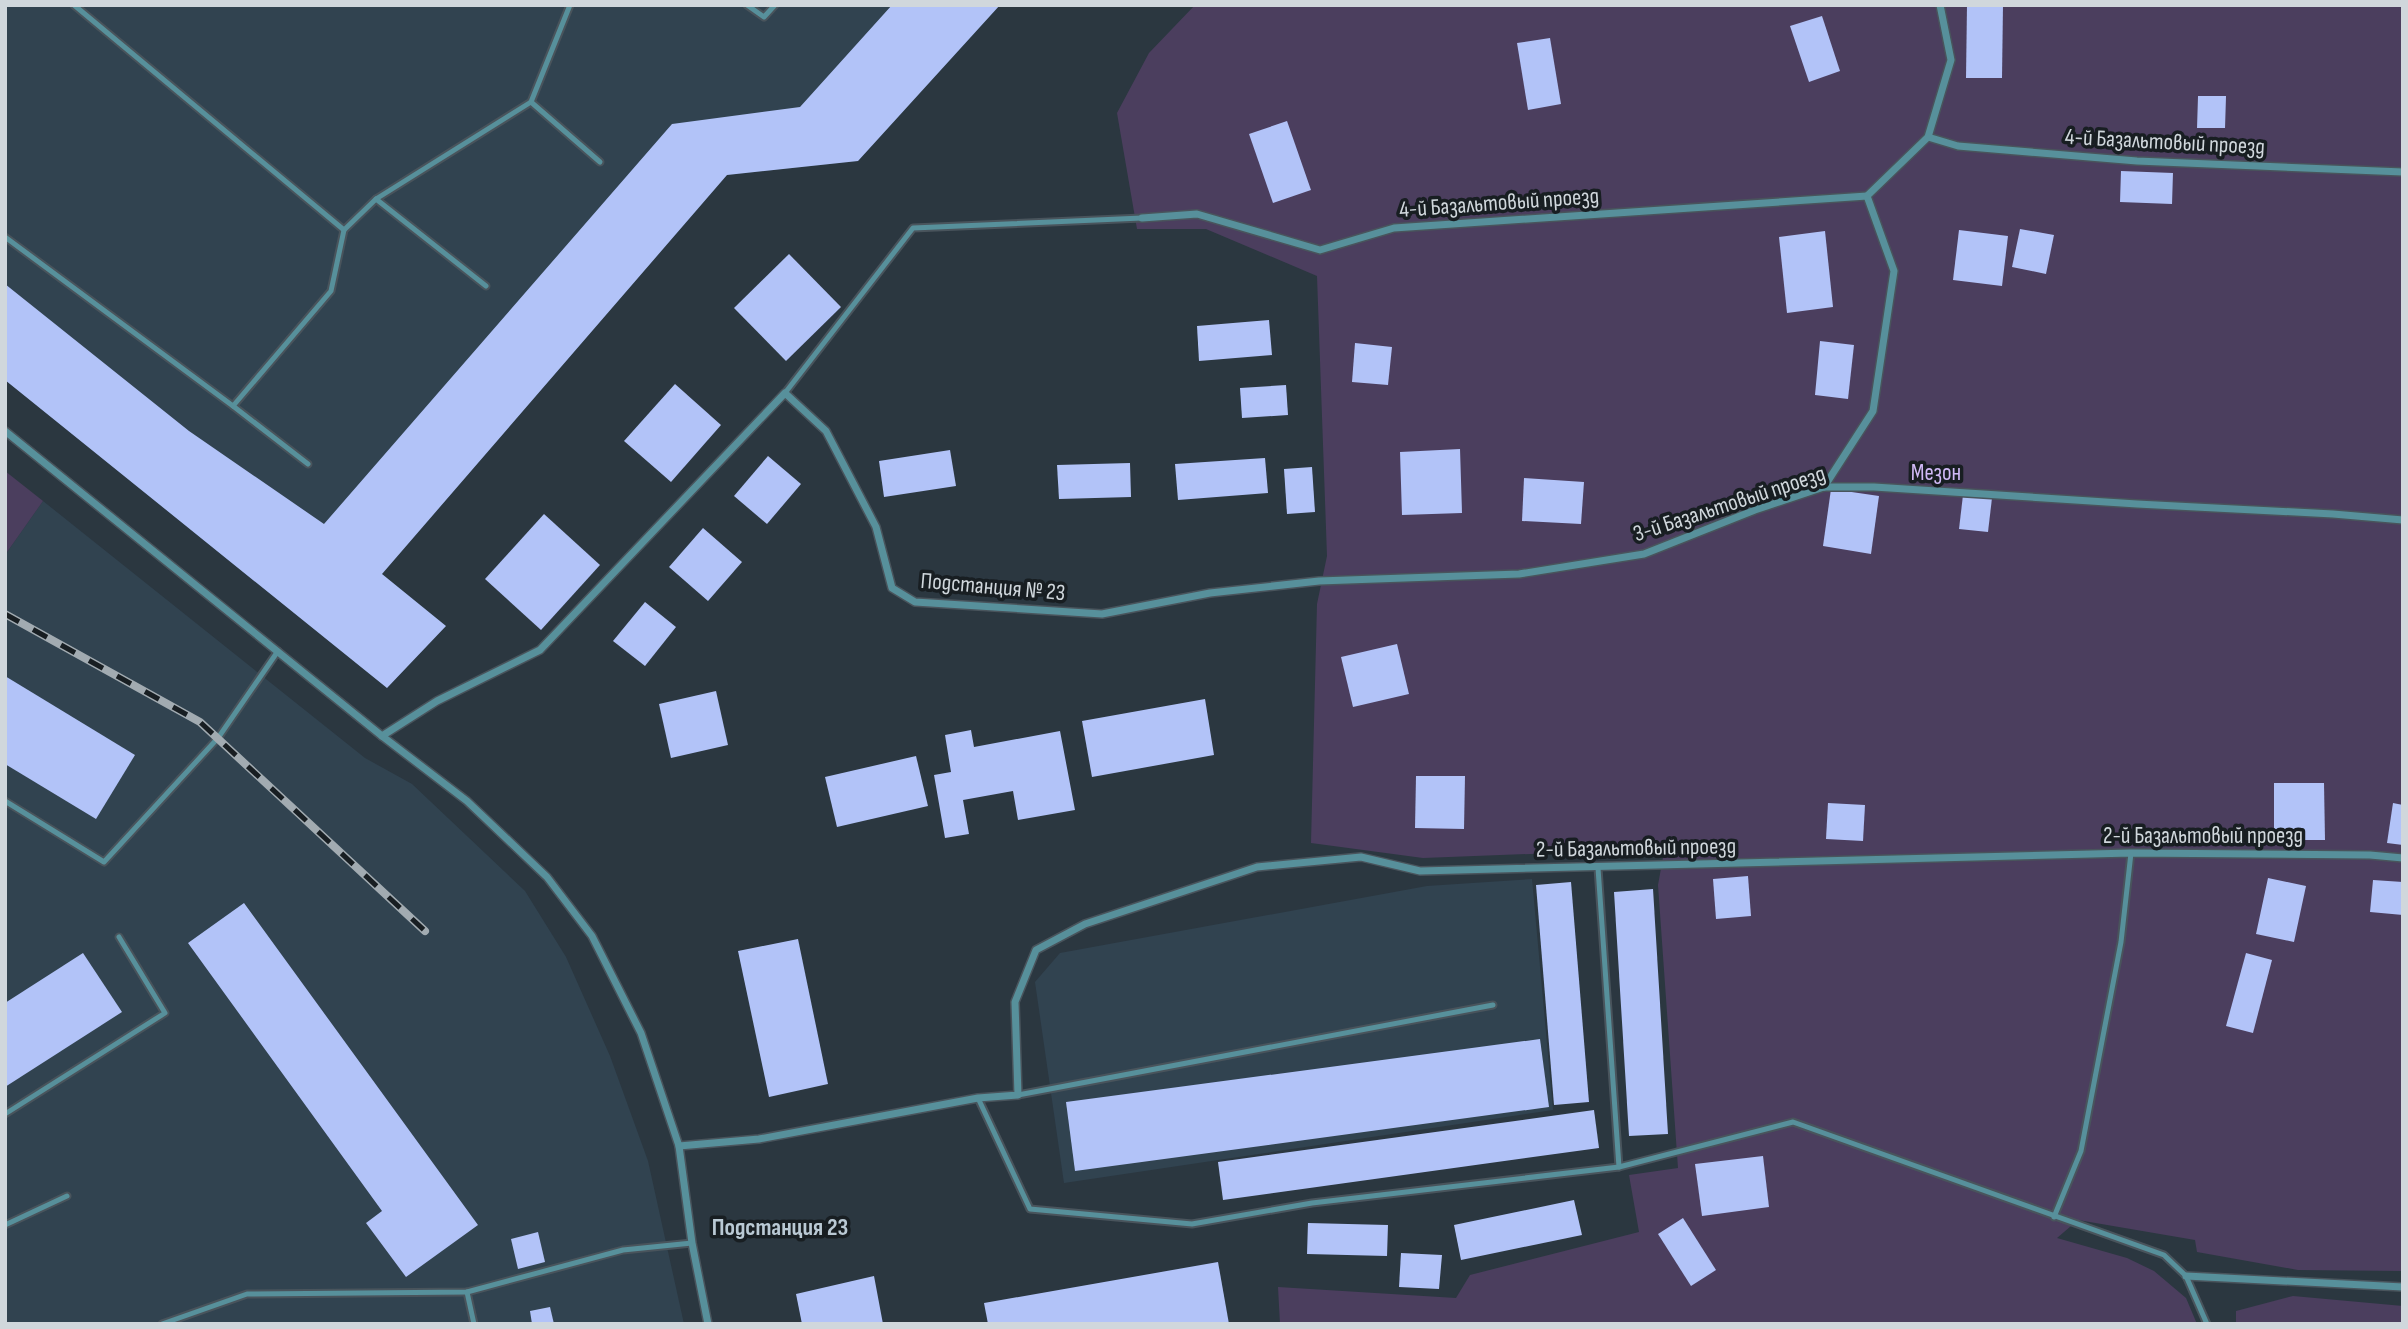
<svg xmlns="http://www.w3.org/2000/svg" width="2408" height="1329" font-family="'Sofia Sans Condensed',sans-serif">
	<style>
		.built { fill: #314350 }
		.green { fill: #4b3e5e }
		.building { fill: #b2c3f8 }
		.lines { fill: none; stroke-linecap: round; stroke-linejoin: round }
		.service-casing { stroke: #49545c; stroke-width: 9 }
		.minor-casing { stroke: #49545c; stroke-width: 10 }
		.service { stroke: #57909b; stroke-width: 5 }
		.minor { stroke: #57909b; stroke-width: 7 }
		.rail-casing { stroke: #a2abb1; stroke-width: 8 }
		.rail { stroke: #181e22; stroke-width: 5; stroke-dasharray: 16; stroke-linecap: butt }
		.labels { text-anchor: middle; stroke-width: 7; stroke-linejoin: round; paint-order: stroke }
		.street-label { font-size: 23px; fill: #d0d7dc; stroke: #181e22 }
		.park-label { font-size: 23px; fill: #d0b9f6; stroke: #181e22 }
		.neighbourhood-label { font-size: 24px; font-weight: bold; fill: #bac9d4; stroke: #181e22 }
	</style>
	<rect width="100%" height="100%" fill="#2b3740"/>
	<!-- built -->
	<g class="built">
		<polygon points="5,5 1000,5 858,161 727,175 382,574 446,626 387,688 5,380"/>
		<polygon points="43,501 365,758 412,784 525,891 566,957 610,1056 648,1161 684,1324 5,1324 5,555"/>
		<polygon points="1532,879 1553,1110 1064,1183 1035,982 1060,953 1427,886"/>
	</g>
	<!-- green -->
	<g class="green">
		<polygon points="1195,5 2403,5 2403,1271 2298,1270 2197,1252 2195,1240 2078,1220 2057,1238 2127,1258 2154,1271 2186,1298 2197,1324 1280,1324 1278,1287 1456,1298 1470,1275 1639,1232 1629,1175 1678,1168 1658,885 1664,852 1609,851 1423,858 1311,843 1317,604 1327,556 1317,276 1206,229 1137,229 1117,113 1149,53"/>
		<polygon points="5,471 43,501 5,555"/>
		<polygon points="2293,1296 2403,1306 2403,1324 2236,1324 2236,1311"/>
	</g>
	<!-- building -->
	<g class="building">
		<polygon points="892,5 1000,5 858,161 727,175 382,574 446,626 387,688 5,380 5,284 189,431 324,524 672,124 800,107"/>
		<polygon points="1967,5 2003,5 2002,78 1966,78"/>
		<polygon points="1822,16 1840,71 1809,82 1790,26"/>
		<polygon points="1550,38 1561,104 1528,110 1517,43"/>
		<polygon points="2198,96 2226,96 2225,128 2197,128"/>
		<polygon points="1287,121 1311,190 1273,203 1249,134"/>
		<polygon points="2121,171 2173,173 2172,204 2120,202"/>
		<polygon points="2020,229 2054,235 2046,274 2012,267"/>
		<polygon points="1959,230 2008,236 2002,286 1953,280"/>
		<polygon points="1825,231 1833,307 1787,313 1779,237"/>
		<polygon points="789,254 841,307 786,361 734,308"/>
		<polygon points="1269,320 1272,355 1199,361 1197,326"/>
		<polygon points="1820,341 1854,345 1848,399 1815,395"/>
		<polygon points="1355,343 1392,347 1388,385 1352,382"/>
		<polygon points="675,384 721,425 671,482 624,441"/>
		<polygon points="1286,385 1288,415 1242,418 1240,388"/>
		<polygon points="1460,449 1462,513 1402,515 1400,452"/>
		<polygon points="950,450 956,486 884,497 879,461"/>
		<polygon points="768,456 801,484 767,524 734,496"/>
		<polygon points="1265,458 1268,493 1178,500 1175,464"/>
		<polygon points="1130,463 1131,497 1059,499 1057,465"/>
		<polygon points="1312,467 1315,512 1287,514 1284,469"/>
		<polygon points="1524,478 1584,482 1581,524 1522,521"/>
		<polygon points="1831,489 1879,496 1871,554 1823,546"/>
		<polygon points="1963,495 1992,498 1988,532 1959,529"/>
		<polygon points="544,514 600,565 541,630 485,579"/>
		<polygon points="703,528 742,562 708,601 669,567"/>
		<polygon points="645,602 676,627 645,666 613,641"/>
		<polygon points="1397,644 1409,694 1353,707 1341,657"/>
		<polygon points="5,676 135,755 96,819 5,764"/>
		<polygon points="716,691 728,745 671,758 659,704"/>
		<polygon points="1205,699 1214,755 1092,777 1082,721"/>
		<polygon points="971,730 974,747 1060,731 1075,810 1018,820 1013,791 963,800 969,834 945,838 934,775 951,772 945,735"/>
		<polygon points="916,756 928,806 837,827 825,777"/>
		<polygon points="1416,776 1465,776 1464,829 1415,828"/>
		<polygon points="2274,783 2324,783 2325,840 2274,840"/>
		<polygon points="1828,803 1865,805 1863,841 1826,839"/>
		<polygon points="2393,803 2403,805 2403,845 2387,843"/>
		<polygon points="1748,876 1751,916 1716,919 1713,879"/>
		<polygon points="2268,878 2306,886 2294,942 2256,934"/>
		<polygon points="2373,880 2403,882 2403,915 2370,912"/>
		<polygon points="1571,882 1589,1102 1554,1105 1536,885"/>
		<polygon points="1653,889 1668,1134 1629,1136 1614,892"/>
		<polygon points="244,903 478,1225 406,1277 366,1223 382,1211 188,943"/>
		<polygon points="798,939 828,1084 769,1097 738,951"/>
		<polygon points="83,953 122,1012 5,1087 5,1003"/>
		<polygon points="2246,953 2272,960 2253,1033 2226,1026"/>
		<polygon points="1540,1039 1549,1107 1075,1171 1066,1102"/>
		<polygon points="1594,1110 1599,1148 1223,1200 1218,1162"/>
		<polygon points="1763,1156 1769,1207 1702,1216 1695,1164"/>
		<polygon points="1574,1200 1582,1235 1461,1260 1454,1225"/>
		<polygon points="1683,1218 1716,1270 1691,1286 1658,1234"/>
		<polygon points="1308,1223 1388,1225 1387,1256 1307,1254"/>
		<polygon points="538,1232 545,1262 518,1269 511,1239"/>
		<polygon points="1401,1253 1442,1255 1439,1289 1399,1287"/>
		<polygon points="1218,1262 1229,1324 988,1324 984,1303"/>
		<polygon points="874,1276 883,1324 802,1324 796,1294"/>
		<polygon points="550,1307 554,1324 532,1324 530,1311"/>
	</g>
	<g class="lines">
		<defs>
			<g id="service">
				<polyline points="74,5 344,230 376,199"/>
				<polyline points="570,5 531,102 600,162"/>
				<polyline points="747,5 764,17 775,5"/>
				<polyline points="5,237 233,406"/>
				<polyline points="486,286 376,199 531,102"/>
				<polyline points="785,393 913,228 1142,218"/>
				<polyline points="308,464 233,406 331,291 344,230"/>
				<polyline points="5,801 104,862 218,738 278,651"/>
				<polyline points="1598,868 1619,1167"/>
				<polyline points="1018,1095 1493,1005"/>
				<polyline points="978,1098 1030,1209 1192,1224 1312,1203 1619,1167 1793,1122 2164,1255 2186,1276 2207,1324"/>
				<polyline points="5,1114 165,1013 119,937"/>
				<polyline points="2054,1217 2081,1151 2121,942 2131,853"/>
				<polyline points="5,1225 67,1196"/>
				<polyline points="467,1292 474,1324"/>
				<polyline points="162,1324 247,1294 467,1292 623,1250 692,1243"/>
			</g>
			<g id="minor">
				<polyline points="1928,137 1958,146 2137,161 2403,172"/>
				<polyline points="1142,218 1197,214 1320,250 1394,228 1867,196"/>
				<polyline points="5,431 382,736 467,801 547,877 592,936 641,1033 679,1146 692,1243 708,1324"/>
				<polyline points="1824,487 1873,411 1894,271 1867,196 1928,137 1951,60 1940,5"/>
				<polyline points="382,736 437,701 540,650 785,393 826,431 876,527 892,588 915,602 1102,614 1210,593 1319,581 1519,574 1644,554 1755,510 1824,487 1874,487 2137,504 2333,514 2403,520"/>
				<polyline points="679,1146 759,1139 978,1098 1018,1095 1015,1002 1036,950 1085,924 1257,867 1361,857 1420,871 2131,853 2370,855 2403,858"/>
				<polyline points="2186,1276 2403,1287"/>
			</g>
		</defs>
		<!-- service casing -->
		<use href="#service" class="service-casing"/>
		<!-- minor casing -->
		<use href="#minor" class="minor-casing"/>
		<!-- service -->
		<use href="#service" class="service"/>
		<!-- minor -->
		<use href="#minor" class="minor"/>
		<defs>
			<polyline id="rail" points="5,614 200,722 425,931"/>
		</defs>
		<!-- rail casing -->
		<use href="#rail" class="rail-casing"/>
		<!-- rail -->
		<use href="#rail" class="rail"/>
	</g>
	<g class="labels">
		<!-- street labels -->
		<g class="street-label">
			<text transform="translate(2165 141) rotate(3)" y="8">4-й Базальтовый проезд</text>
			<text transform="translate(1499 202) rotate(-4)" y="8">4-й Базальтовый проезд</text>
			<text transform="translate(1729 503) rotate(-18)" y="8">3-й Базальтовый проезд</text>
			<text transform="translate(993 586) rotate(5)" y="8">Подстанция № 23</text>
			<text x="2203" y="843">2-й Базальтовый проезд</text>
			<text transform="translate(1636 847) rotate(-1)" y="8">2-й Базальтовый проезд</text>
		</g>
		<!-- park labels -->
		<g class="park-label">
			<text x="1936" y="480">Мезон</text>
		</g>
		<!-- neighbourhood labels -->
		<g class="neighbourhood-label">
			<text x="780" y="1235">Подстанция 23</text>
		</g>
	</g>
	<!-- border -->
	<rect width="2408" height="1329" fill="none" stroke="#d0d7dc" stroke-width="14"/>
</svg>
